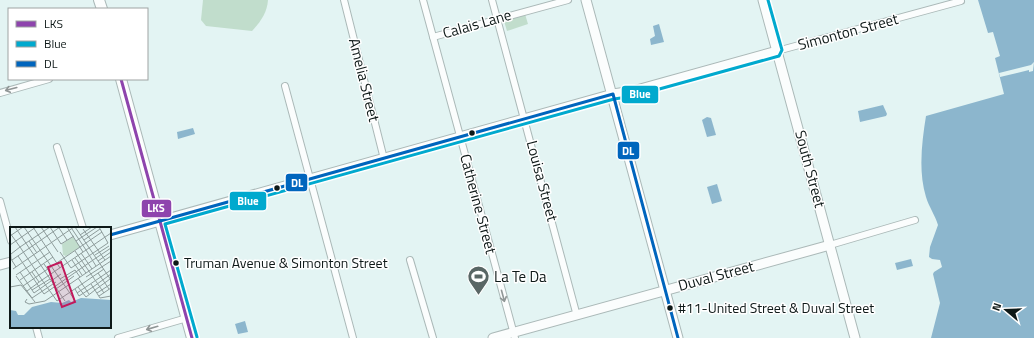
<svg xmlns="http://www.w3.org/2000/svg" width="1034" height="338" font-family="'Titillium Web',sans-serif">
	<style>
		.green { fill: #c1ddcc }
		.water { fill: #8cb6cd }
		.pier { fill: #e3f4f3 }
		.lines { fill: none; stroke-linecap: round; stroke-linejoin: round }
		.street-casing { stroke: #abb9b8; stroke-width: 8 }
		.secondary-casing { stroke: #abb9b8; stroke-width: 11 }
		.primary-casing { stroke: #abb9b8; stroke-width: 12 }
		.street { stroke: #fbfdfd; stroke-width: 6 }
		.secondary { stroke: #fbfdfd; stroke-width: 9 }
		.primary { stroke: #fbfdfd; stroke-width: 10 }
		.bus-1-casing { stroke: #fff; stroke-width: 6 }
		.bus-2-casing { stroke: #fff; stroke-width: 6 }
		.bus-3-casing { stroke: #fff; stroke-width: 6 }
		.bus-1 { stroke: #8e44ad; stroke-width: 3 }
		.bus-2 { stroke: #00a9ce; stroke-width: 3 }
		.bus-3 { stroke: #0065bd; stroke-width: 3 }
		.oneway { stroke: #909696 }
		.bus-dot { fill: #0e1918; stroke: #fff; stroke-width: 1.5 }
		.labels { text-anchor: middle; stroke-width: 3; stroke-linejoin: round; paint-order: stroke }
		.bus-label { font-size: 14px; fill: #0e1918; stroke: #fff; text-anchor: start }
		.street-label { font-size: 15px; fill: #0e1918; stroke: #fff }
		.poi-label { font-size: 15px; fill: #0e1918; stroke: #fff; text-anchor: start }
		.inset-road { fill: none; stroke: #8e9c9b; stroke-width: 1 }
		.view { fill: #c2185b; fill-opacity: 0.15; stroke: #c2185b; stroke-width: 2 }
		.inset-edge { fill: none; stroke: #0e1918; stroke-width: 2 }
		.line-badge { stroke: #fff; stroke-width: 1.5 }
		.badge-label { font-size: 11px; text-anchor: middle; font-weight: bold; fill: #fff }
	</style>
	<rect width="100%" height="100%" fill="#e3f4f3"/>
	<!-- green -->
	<g class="green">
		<path d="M203 0H268C267 13 261 21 252 31L206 26 201 20Z"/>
		<polygon points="525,14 528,24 507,31 504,21"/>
	</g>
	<!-- water -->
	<g class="water">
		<path d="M978 0H1034V338H931L940 303 933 274 934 272 942 267 940 260 932 259 929 257 930 247 938 225C935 215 929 207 926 197 918 171 922 141 926 116L1004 94 995 58 1000 56 993 32 988 33Z"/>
		<polygon points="659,24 664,42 651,45 650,39 655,36 653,26"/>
		<polygon points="883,105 887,114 886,116 860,122 858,111"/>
		<polygon points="707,117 711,118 716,135 707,137 702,120"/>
		<polygon points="193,128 195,134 178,139 177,132"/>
		<polygon points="717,184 722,201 712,204 707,187"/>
		<polygon points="911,259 913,266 897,270 895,263"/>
		<polygon points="245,321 248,332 238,334 235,324"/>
	</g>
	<!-- pier -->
	<polygon class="pier" points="1034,62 1033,71 1029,72 1029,70 1000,77 999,73 1031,65"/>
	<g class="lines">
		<defs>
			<g id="street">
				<polyline points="344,0 384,159"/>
				<polyline points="423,0 515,338"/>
				<polyline points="492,0 577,316"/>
				<polyline points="433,37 568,0"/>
				<polyline points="777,51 961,1"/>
				<polyline points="285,86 353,338"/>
				<polyline points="0,93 49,79"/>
				<polyline points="57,147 83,228"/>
				<polyline points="0,201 11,241"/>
				<polyline points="830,245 915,220"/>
				<polyline points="410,260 433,338"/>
				<polyline points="36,327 39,338"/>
				<polyline points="118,338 187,318"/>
			</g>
			<g id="secondary">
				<polyline points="586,0 678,338"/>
				<polyline points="763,0 855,338"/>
				<polyline points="110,235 613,94 633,91 777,51"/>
				<polyline points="0,265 11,262"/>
				<polyline points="493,338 830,245"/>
			</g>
			<g id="primary">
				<polyline points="99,0 102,9"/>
				<polyline points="121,79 192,338"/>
			</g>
		</defs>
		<!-- street casing -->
		<use href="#street" class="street-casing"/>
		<!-- secondary casing -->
		<use href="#secondary" class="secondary-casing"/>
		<!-- primary casing -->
		<use href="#primary" class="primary-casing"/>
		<!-- street -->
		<use href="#street" class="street"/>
		<!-- secondary -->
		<use href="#secondary" class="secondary"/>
		<!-- primary -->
		<use href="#primary" class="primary"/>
		<defs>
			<polyline id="bus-1" points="121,79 192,338"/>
			<polyline id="bus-2" points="197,337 165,224 614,99 634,96 779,56 782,50 768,0"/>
			<polyline id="bus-3" points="110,235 613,94 678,338"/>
		</defs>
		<!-- bus-1 casing -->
		<use href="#bus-1" class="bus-1-casing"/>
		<!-- bus-2 casing -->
		<use href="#bus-2" class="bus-2-casing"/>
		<!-- bus-3 casing -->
		<use href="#bus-3" class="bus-3-casing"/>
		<!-- bus-1 -->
		<use href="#bus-1" class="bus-1"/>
		<!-- bus-2 -->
		<use href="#bus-2" class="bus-2"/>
		<!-- bus-3 -->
		<use href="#bus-3" class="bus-3"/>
	</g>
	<!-- one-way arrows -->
	<defs><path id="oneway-shaft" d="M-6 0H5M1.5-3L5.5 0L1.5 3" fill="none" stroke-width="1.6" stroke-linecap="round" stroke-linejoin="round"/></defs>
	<g class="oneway">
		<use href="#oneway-shaft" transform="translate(11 89) rotate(165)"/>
		<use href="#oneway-shaft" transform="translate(503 296) rotate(75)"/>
		<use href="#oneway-shaft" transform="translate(152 328) rotate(164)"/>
	</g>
	<!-- icons -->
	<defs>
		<symbol id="stadium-pin" viewBox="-11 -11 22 30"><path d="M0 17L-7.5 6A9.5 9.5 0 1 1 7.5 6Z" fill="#596665" stroke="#fff"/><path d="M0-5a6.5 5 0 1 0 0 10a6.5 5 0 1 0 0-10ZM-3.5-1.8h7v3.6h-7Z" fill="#fff"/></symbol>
	</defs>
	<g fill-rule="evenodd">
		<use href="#stadium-pin" x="466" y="264" width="25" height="34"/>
	</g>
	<!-- markers -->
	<g class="bus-dot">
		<circle cx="472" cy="133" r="3.5"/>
		<circle cx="277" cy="188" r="3.5"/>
		<circle cx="176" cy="263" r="3.5"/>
		<circle cx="670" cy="308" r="3.5"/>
	</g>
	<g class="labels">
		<!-- bus labels -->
		<g class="bus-label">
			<text x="184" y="268">Truman Avenue &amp; Simonton Street</text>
			<text x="678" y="313">#11-United Street &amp; Duval Street</text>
		</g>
		<!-- street labels -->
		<g class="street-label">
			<text transform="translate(477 24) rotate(-16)" y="5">Calais Lane</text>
			<text transform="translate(848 32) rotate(-15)" y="5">Simonton Street</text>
			<text transform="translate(364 80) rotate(76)" y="5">Amelia Street</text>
			<text transform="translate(810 169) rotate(75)" y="5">South Street</text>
			<text transform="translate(542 181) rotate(75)" y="5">Louisa Street</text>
			<text transform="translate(478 204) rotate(75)" y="5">Catherine Street</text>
			<text transform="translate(716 276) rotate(-15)" y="5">Duval Street</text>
		</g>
		<!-- poi labels -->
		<g class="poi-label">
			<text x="494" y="282">La Te Da</text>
		</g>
	</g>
	<!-- overview -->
	<g transform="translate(10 227)">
		<rect width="101" height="101" fill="#e3f4f3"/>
		<path d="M63 10 70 20 56 29 53 28 52 17Z" fill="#c1ddcc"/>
		<path d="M71 71 101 73V101H0V83L6 84 8 88H14L22 80 41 75 52 76 59 73 61 75Z" fill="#8cb6cd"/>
		<path class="inset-road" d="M5 0 55 74M14 0 64 72M23 0 50 41M31 0 48 25M40 0 51 17M40 0 10 20 32 53 101 6M57 0 73 25M65 0 101 53M49 1 57 13M62 2 76 23M73 2 95 33M0 6 10 20 1 27M70 8 82 0M0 9 13 0M74 13 90 2M19 14 27 26M66 14 87 0M51 17 64 9M76 23 86 39M65 24 94 66M50 25 61 41M71 26 82 42M85 28 99 19M8 29 34 67 86 31M65 31 76 46M86 31 101 21M2 33 50 0M62 33 72 48M88 34 101 25M34 37 41 47M6 40 1 32 0 18 26 0M61 41 98 16 89 0M3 42 64 0M10 45 24 66M22 45 29 55M88 46 99 62M6 48 40 25M6 49 22 71 46 55M76 50 101 34M68 51 79 67M50 52 65 43 70 50M10 53 43 30M81 57 90 71 101 69M13 59 92 5M0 60 11 58 25 75M68 60 76 70 85 63M83 60 101 47M46 62 64 49M65 62 69 69 83 60M22 63 40 52M85 63 100 52M17 64 32 53 47 74 94 42M24 66 51 47M67 66 101 43M87 66 101 57M89 69 101 61M17 72 15 75 19 77 35 74 101 29"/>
		<path class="view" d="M51 35 65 75 52 80 38 40Z"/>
		<rect width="101" height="101" class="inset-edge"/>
	</g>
	<g class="line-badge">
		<rect x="621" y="85" width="38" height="19" rx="4" fill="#00a9ce"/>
		<rect x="617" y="141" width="23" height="19" rx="4" fill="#0065bd"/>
		<rect x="285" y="173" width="23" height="19" rx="4" fill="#0065bd"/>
		<rect x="229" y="191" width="38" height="20" rx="4" fill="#00a9ce"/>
		<rect x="141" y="199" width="31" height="19" rx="4" fill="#8e44ad"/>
	</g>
	<g class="badge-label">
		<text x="640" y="98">Blue</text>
		<text x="628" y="155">DL</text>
		<text x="297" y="187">DL</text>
		<text x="248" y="205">Blue</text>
		<text x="156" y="212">LKS</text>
	</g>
	<!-- legend -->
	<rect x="8" y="8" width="140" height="72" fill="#ffffff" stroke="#9fa3a3"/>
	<rect x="16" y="21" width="20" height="6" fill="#8e44ad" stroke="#9fa3a3"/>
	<text x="44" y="28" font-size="12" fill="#0e1918">LKS</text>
	<rect x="16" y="41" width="20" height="6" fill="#00a9ce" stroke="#9fa3a3"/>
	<text x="44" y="48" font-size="12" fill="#0e1918">Blue</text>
	<rect x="16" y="61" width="20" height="6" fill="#0065bd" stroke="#9fa3a3"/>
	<text x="44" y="68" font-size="12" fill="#0e1918">DL</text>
	<!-- north arrow -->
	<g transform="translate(1006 310) rotate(289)" stroke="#ffffff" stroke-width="3" paint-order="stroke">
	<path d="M0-3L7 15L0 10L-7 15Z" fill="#0e1918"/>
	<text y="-6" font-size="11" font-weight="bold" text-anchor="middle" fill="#0e1918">N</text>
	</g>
</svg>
